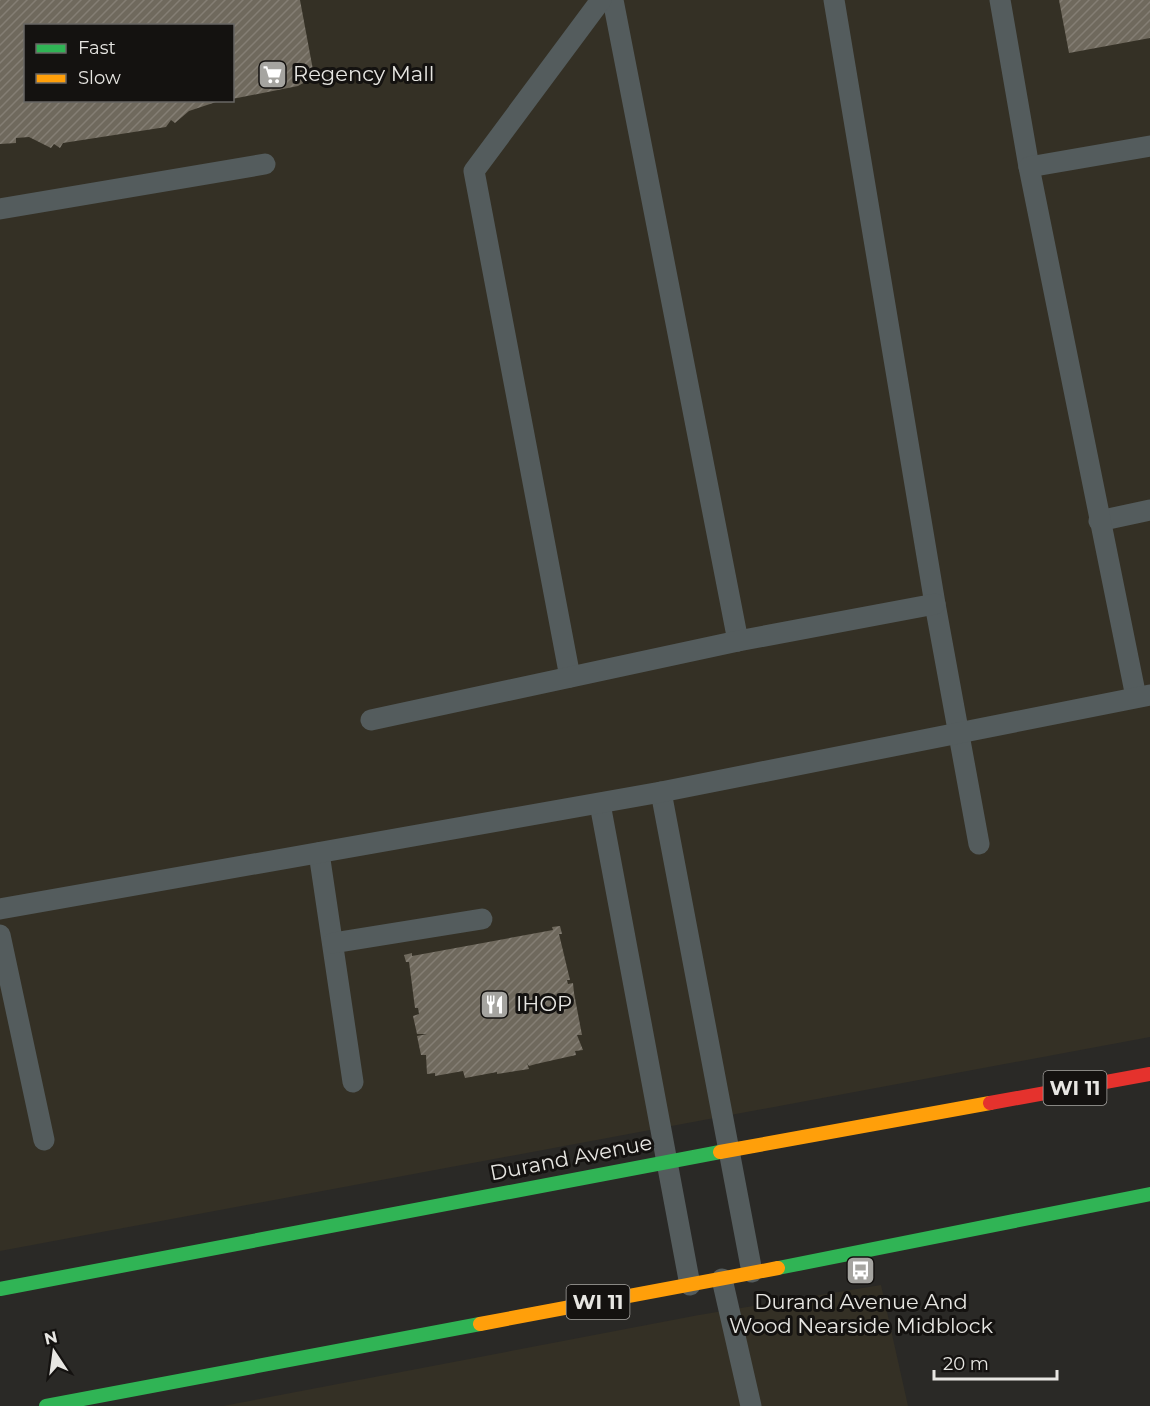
<svg xmlns="http://www.w3.org/2000/svg" width="1150" height="1406" font-family="Montserrat,sans-serif">
	<style>
		.built { fill: #343025; fill-rule: evenodd }
		.building { fill: url(#building-hatch) }
		.lines { fill: none; stroke-linecap: round; stroke-linejoin: round }
		.lane { stroke: #545c5d; stroke-width: 21 }
		.fast { stroke: #30b455; stroke-width: 14 }
		.slow { stroke: #ff9f0a; stroke-width: 14 }
		.jam { stroke: #e5322d; stroke-width: 14 }
		.labels { text-anchor: middle; stroke-width: 6; stroke-linejoin: round; paint-order: stroke }
		.shield { fill: #141210; stroke: #a8a6a3; stroke-width: 1.5 }
		.shield-label { font-size: 20px; font-weight: bold; fill: #e7e6e2 }
		.poi-label { font-size: 21px; fill: #e7e6e2; stroke: #141210; text-anchor: start }
		.street-label { font-size: 21px; fill: #e7e6e2; stroke: #141210 }
	</style>
	<defs>
		<pattern id="building-hatch" width="6" height="6" patternUnits="userSpaceOnUse" patternTransform="scale(1.5)"><rect width="6" height="6" fill="#6f695d"/><path d="M-1 1l2-2M0 6l6-6M5 7l2-2" fill="none" stroke="#847e74"/></pattern>
	</defs>
	<rect width="100%" height="100%" fill="#2a2926"/>
	<!-- built -->
	<g class="built">
		<path d="M0 0H1150V1037L0 1251ZM26 26H232V100H26Z"/>
		<polygon points="881,1285 908,1406 223,1406 699,1315"/>
	</g>
	<!-- building -->
	<g class="building">
		<polygon points="0,0 300,0 313,70 310,79 298,86 232,99 232,26 26,26 26,100 216,102 189,111 175,123 171,120 166,127 63,143 60,148 54,144 51,148 29,137 16,138 16,143 0,144"/>
		<polygon points="1059,0 1150,0 1150,38 1069,53"/>
		<polygon points="560,926 562,934 559,934 570,980 567,980 568,984 573,983 574,993 570,993 574,993 578,1014 573,1014 578,1014 582,1035 577,1035 583,1050 575,1051 576,1055 536,1064 529,1066 527,1063 529,1069 497,1074 497,1072 465,1078 463,1071 435,1076 435,1073 427,1074 426,1055 421,1055 417,1036 427,1034 417,1034 413,1016 419,1014 418,1008 415,1008 409,962 406,962 404,955 412,953 412,956 553,930 552,927"/>
	</g>
	<g class="lines">
		<!-- lane -->
		<g class="lane">
			<polyline points="613,0 738,641"/>
			<polyline points="834,0 935,604 979,844"/>
			<polyline points="1000,0 1029,167"/>
			<polyline points="0,209 265,164"/>
			<polyline points="1099,521 1150,510"/>
			<polyline points="570,677 474,171 601,0"/>
			<polyline points="1136,697 1029,167 1150,146"/>
			<polyline points="371,720 738,641 935,604"/>
			<polyline points="661,792 752,1272"/>
			<polyline points="600,804 690,1285"/>
			<polyline points="319,853 353,1082"/>
			<polyline points="0,909 661,792 1150,695"/>
			<polyline points="0,935 44,1140"/>
			<polyline points="333,943 482,919"/>
			<polyline points="722,1279 751,1406"/>
		</g>
		<!-- fast -->
		<g class="fast">
			<polyline points="778,1268 1150,1194"/>
			<polyline points="0,1289 720,1152"/>
			<polyline points="46,1406 480,1324"/>
		</g>
		<!-- slow -->
		<g class="slow">
			<polyline points="720,1152 990,1103"/>
			<polyline points="480,1324 778,1268"/>
		</g>
		<!-- jam -->
		<polyline class="jam" points="990,1103 1150,1074"/>
	</g>
	<!-- icons -->
	<defs>
		<symbol id="supermarket-square" viewBox="-11 -11 22 22"><rect x="-9" y="-9" width="18" height="18" rx="4" fill="#a5a4a0" stroke="#141210"/><path d="M-6-5.5h2.5l.6 2H6L4.5 2H-2.5L-4.4-4H-6ZM-1.5 3.2a1.3 1.3 0 1 0 .1 0ZM3 3.2a1.3 1.3 0 1 0 .1 0Z" fill="#fff"/></symbol>
		<symbol id="restaurant-square" viewBox="-11 -11 22 22"><rect x="-9" y="-9" width="18" height="18" rx="4" fill="#a5a4a0" stroke="#141210"/><path d="M-5-6h1v4h1v-4h1v4h1v-4h1v5L-1.5 .5V6h-2V.5L-5-1ZM5-6V6H3V1.5H1.5Q1.5-4 5-6Z" fill="#fff"/></symbol>
		<symbol id="bus-square" viewBox="-11 -11 22 22"><rect x="-9" y="-9" width="18" height="18" rx="4" fill="#a5a4a0" stroke="#141210"/><path d="M-5-6H5V4H4V6H2V4H-2V6H-4V4H-5ZM-3.5-4V0h7V-4ZM-3.5 1.2v1.5H-2V1.2ZM2 1.2v1.5H3.5V1.2Z" fill="#fff"/></symbol>
	</defs>
	<g fill-rule="evenodd">
		<use href="#supermarket-square" x="256" y="58" width="33" height="33"/>
		<use href="#restaurant-square" x="478" y="988" width="33" height="33"/>
		<use href="#bus-square" x="844" y="1254" width="33" height="33"/>
	</g>
	<g class="labels">
		<!-- shield labels -->
		<g class="shield">
			<rect x="1043.5" y="1071" width="63" height="34" rx="4.5"/>
			<rect x="566.5" y="1285" width="63" height="34" rx="4.5"/>
		</g>
		<g class="shield-label">
			<text x="1075" y="1095">WI 11</text>
			<text x="598" y="1309">WI 11</text>
		</g>
		<!-- poi labels -->
		<g class="poi-label">
			<text x="293" y="81">Regency Mall</text>
			<text x="516" y="1011">IHOP</text>
			<text x="861" y="1309" text-anchor="middle">Durand Avenue And<tspan x="861" dy="24">Wood Nearside Midblock</tspan></text>
		</g>
		<!-- street labels -->
		<g class="street-label">
			<text transform="translate(571 1158) rotate(-11)" y="7">Durand Avenue</text>
		</g>
	</g>
	<!-- legend -->
	<rect x="24" y="24" width="210" height="78" fill="#141210" stroke="#686764" stroke-width="1.5"/>
	<rect x="36" y="44" width="30" height="9" fill="#30b455" stroke="#686764" stroke-width="1.5"/>
	<text x="78" y="54" font-size="18" fill="#e7e6e2">Fast</text>
	<rect x="36" y="74" width="30" height="9" fill="#ff9f0a" stroke="#686764" stroke-width="1.5"/>
	<text x="78" y="84" font-size="18" fill="#e7e6e2">Slow</text>
	<!-- north arrow -->
	<g transform="translate(54 1352) rotate(347)" stroke="#141210" stroke-width="4.5" paint-order="stroke">
	<path d="M0-4.5L10 22L0 15L-10 22Z" fill="#e7e6e2"/>
	<text y="-9" font-size="16" font-weight="bold" text-anchor="middle" fill="#e7e6e2">N</text>
	</g>
	<!-- scale -->
	<path d="M934 1370v9h123v-9" fill="none" stroke="#e7e6e2" stroke-width="3"/>
	<text x="943" y="1370" font-size="18" fill="#e7e6e2" stroke="#141210" stroke-width="4.5" paint-order="stroke">20 m</text>
</svg>
